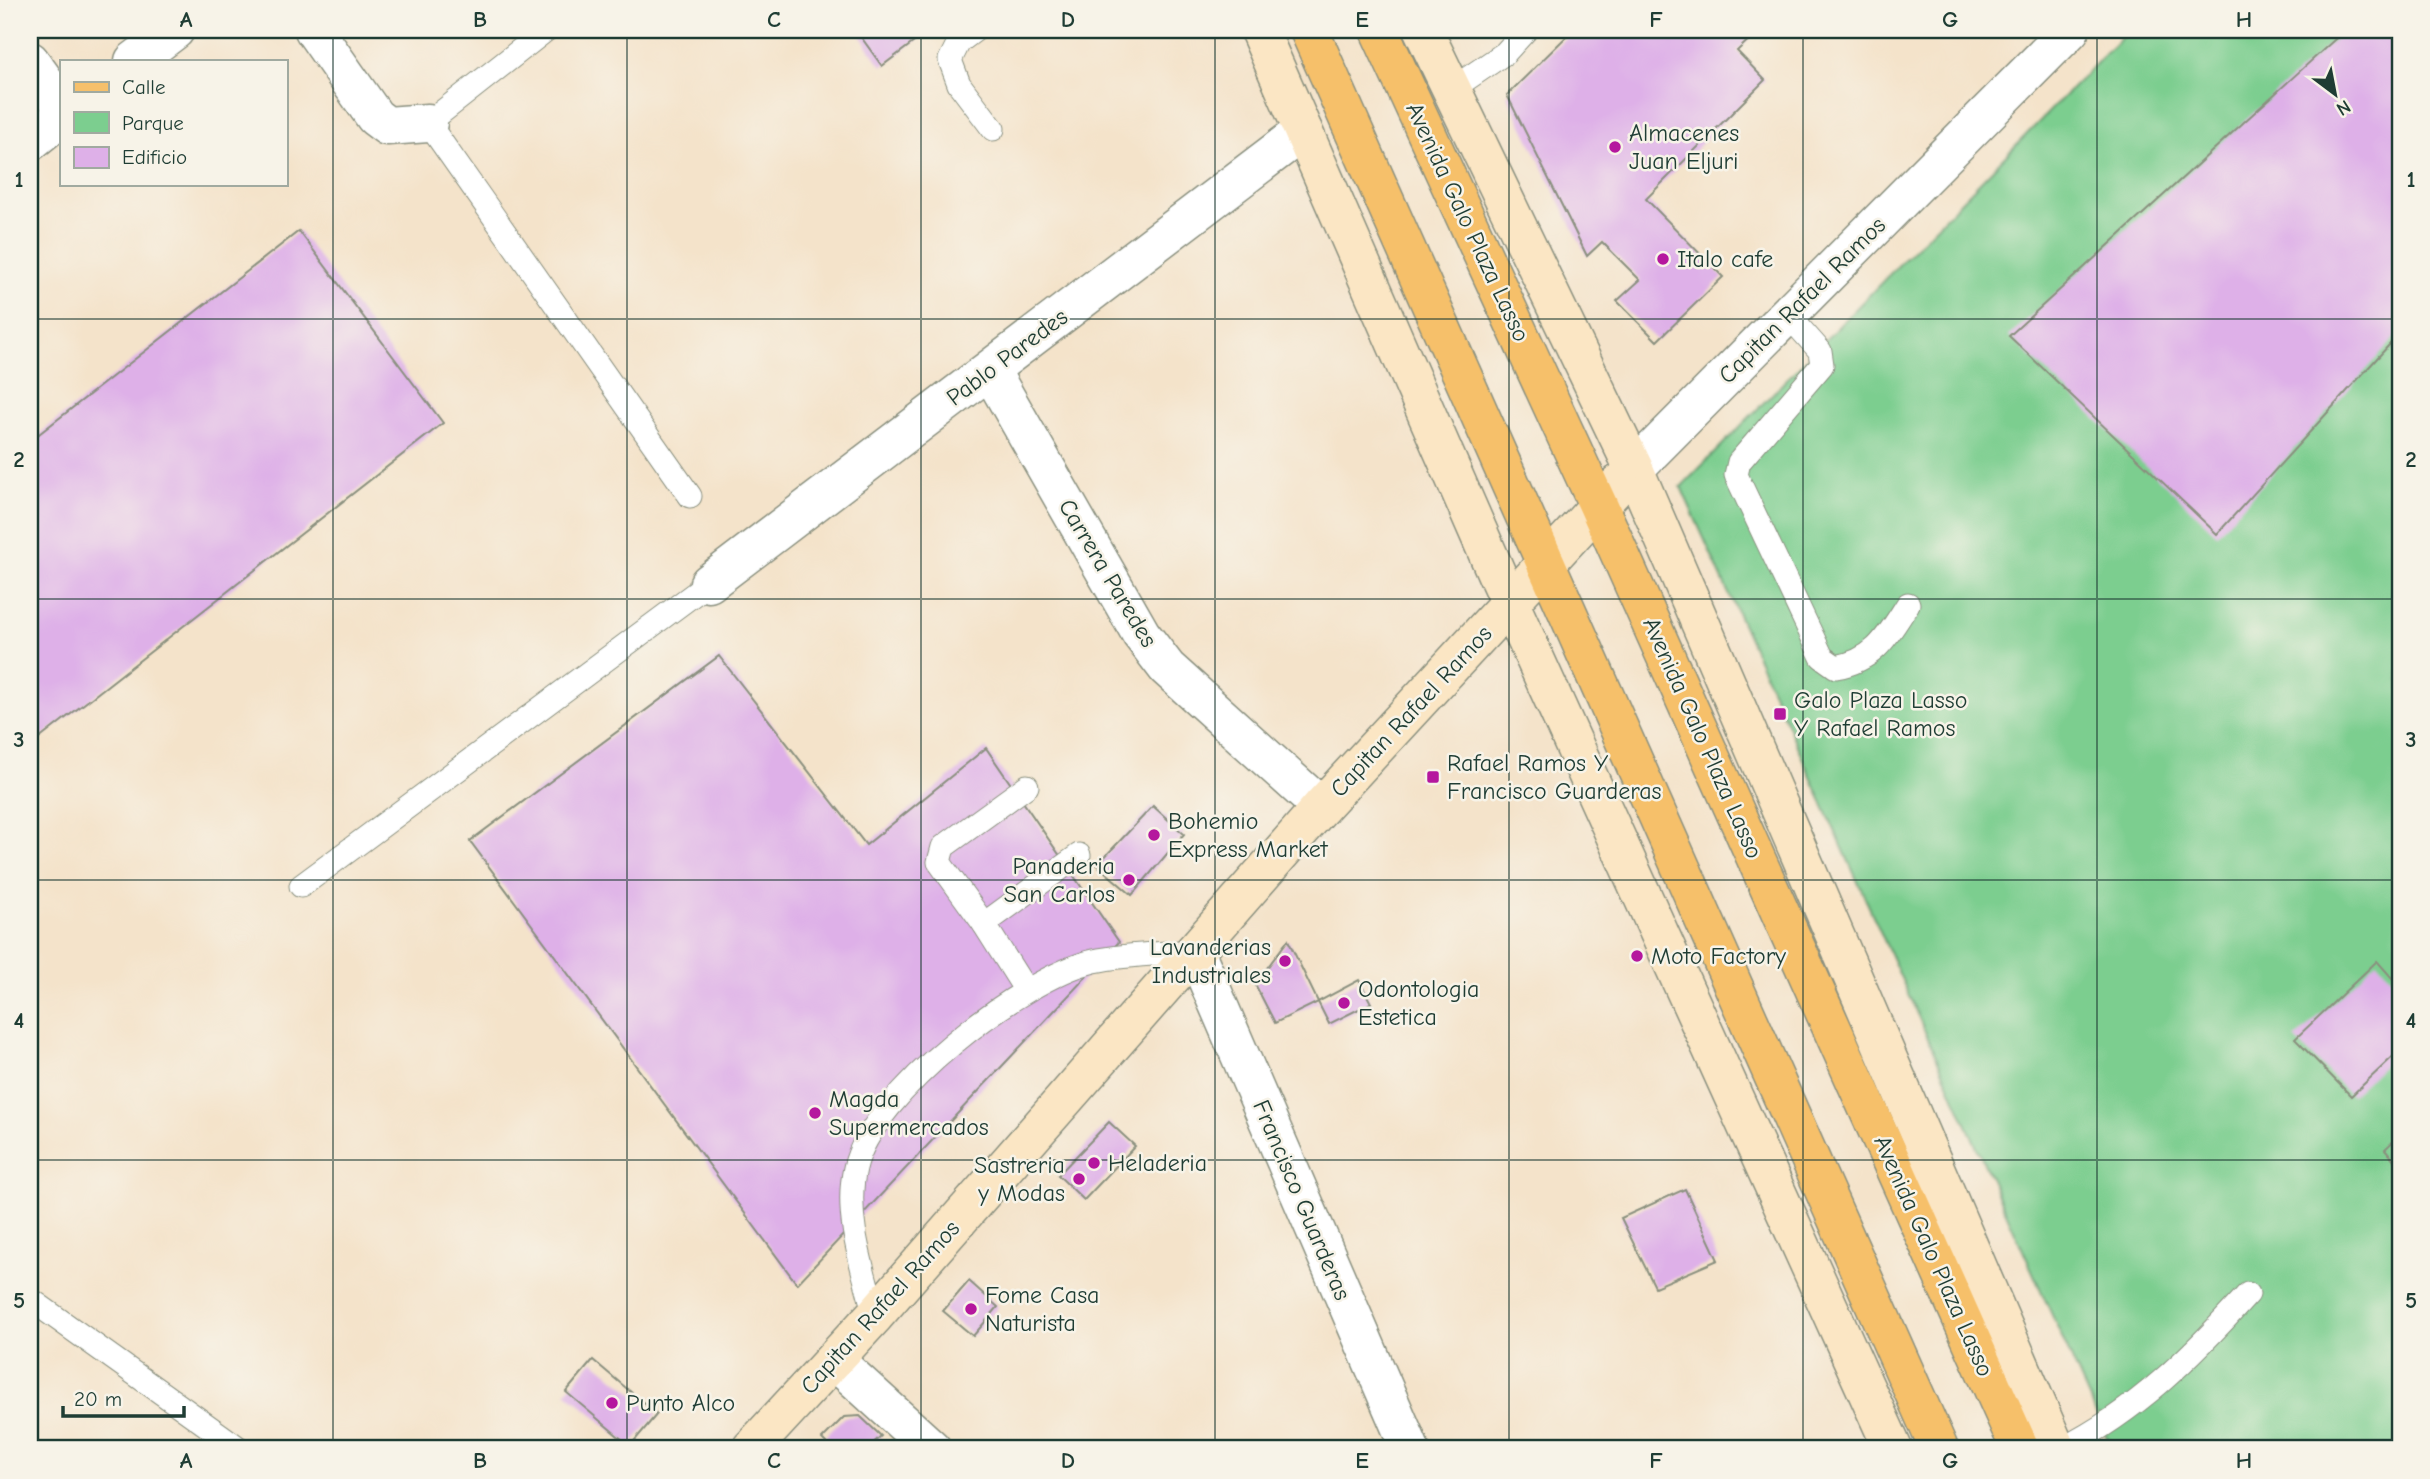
<svg xmlns="http://www.w3.org/2000/svg" width="2430" height="1479" font-family="'Comic Neue',sans-serif">
	<style>
		.green { fill: #7cce8f; stroke: #4e8662; stroke-width: 2 }
		.building { fill: #deb0e8 }
		.lines { fill: none; stroke-linecap: round; stroke-linejoin: round }
		.lane-casing { stroke: #8a907f; stroke-width: 25 }
		.street-casing { stroke: #8a907f; stroke-width: 41 }
		.secondary-casing { stroke: #8a907f; stroke-width: 41 }
		.primary-casing { stroke: #8a907f; stroke-width: 41 }
		.lane { stroke: #fff; stroke-width: 23 }
		.street { stroke: #fff; stroke-width: 38 }
		.secondary { stroke: #fbe6c4; stroke-width: 38 }
		.primary { stroke: #f6c06b; stroke-width: 38 }
		.grid { fill: none; stroke: #1f3d34; stroke-width: 2; stroke-opacity: 0.55 }
		.poi-dot { fill: #b5179e; stroke: #f7f3e8; stroke-width: 2.5 }
		.labels { text-anchor: middle; stroke-width: 5; stroke-linejoin: round; paint-order: stroke }
		.poi-label { font-size: 24px; fill: #1f3d34; stroke: #f7f3e8; text-anchor: start }
		.street-label { font-size: 24px; fill: #1f3d34; stroke: #f7f3e8 }
		.neatline { fill: none; stroke: #1f3d34; stroke-width: 2.5 }
		.grid-label { font-size: 23px; text-anchor: middle; font-weight: bold; fill: #1f3d34 }
	</style>
	<rect width="100%" height="100%" fill="#f7f3e8"/>
	<filter id="ink" filterUnits="userSpaceOnUse"><feTurbulence type="fractalNoise" baseFrequency=".0143" numOctaves="2"/><feDisplacementMap in="SourceGraphic" scale="14" xChannelSelector="R" yChannelSelector="G"/><feConvolveMatrix kernelMatrix="1 2 1 2 8 2 1 2 1" color-interpolation-filters="sRGB"/></filter>
	<filter id="wash" filterUnits="userSpaceOnUse"><feTurbulence type="fractalNoise" baseFrequency=".00686" numOctaves="4" result="noise"/><feDisplacementMap in="SourceGraphic" scale="28" xChannelSelector="R" yChannelSelector="G"/><feGaussianBlur stdDeviation="1.57" result="paint"/><feColorMatrix in="noise" values="0 0 0 0 0 0 0 0 0 0 0 0 0 0 0 0 0 1.4 0 .05"/><feComposite in="paint" operator="in"/></filter>
	<g filter="url(#wash)">
		<rect width="100%" height="100%" fill="#f4e3ca"/>
		<!-- green -->
		<polygon class="green" points="2129,30 2400,30 2400,1449 2112,1449 1681,487"/>
		<g id="blocks">
			<!-- building -->
			<g class="building">
				<polygon points="856,30 930,30 882,66"/>
				<polygon points="1573,30 1759,30 1737,51 1765,80 1646,199 1723,277 1657,341 1617,301 1640,280 1602,242 1587,256 1507,95"/>
				<polygon points="2345,30 2400,30 2400,333 2217,534 2009,336"/>
				<polygon points="299,231 443,423 30,746 30,441"/>
				<polygon points="719,656 866,845 986,748 1119,942 797,1284 470,841"/>
				<polygon points="1153,806 1184,834 1132,895 1097,865"/>
				<polygon points="1288,940 1318,1002 1359,980 1371,1003 1329,1024 1318,1002 1275,1023 1255,984"/>
				<polygon points="2377,961 2400,987 2400,1050 2351,1096 2295,1039"/>
				<polygon points="1109,1122 1135,1146 1084,1200 1058,1175"/>
				<polygon points="2400,1135 2400,1167 2385,1149"/>
				<polygon points="1685,1189 1718,1260 1655,1287 1621,1218"/>
				<polygon points="969,1281 998,1307 973,1336 943,1311"/>
				<polygon points="593,1360 657,1414 630,1446 566,1392"/>
				<polygon points="860,1416 881,1436 867,1449 832,1449 822,1439 844,1417"/>
			</g>
		</g>
	</g>
	<g filter="url(#ink)">
		<use href="#blocks" fill-opacity="0" stroke="#8a907f" stroke-width="2"/>
		<g class="lines">
			<defs>
				<g id="lane">
					<polyline points="546,30 428,123 690,496"/>
					<polyline points="975,30 959,42 950,60 959,84 993,129"/>
					<polyline points="1452,89 1505,53 1526,30"/>
					<path d="M1788 315 1820 351 1822 365 1739 462 1736 475 1822 657 1836 667C1876 660 1888 635 1908 604"/>
					<polyline points="301,886 709,583"/>
					<polyline points="984,924 1079,855"/>
					<polyline points="1025,989 984,924 939,862 943,847 1027,786"/>
					<polyline points="30,1299 240,1449"/>
					<path d="M875 1315C863 1269 844 1216 855 1168 871 1095 1022 977 1094 961 1126 954 1162 954 1195 951"/>
					<path d="M2062 1449C2137 1411 2192 1356 2248 1294"/>
				</g>
				<g id="street">
					<polyline points="314,30 375,117 387,126 428,123"/>
					<polyline points="30,61 61,104"/>
					<polyline points="134,61 175,30"/>
					<polyline points="30,142 61,117"/>
					<polyline points="990,370 1141,634 1167,668 1321,807"/>
					<polyline points="1634,469 2070,30"/>
					<polyline points="709,583 1303,131"/>
					<polyline points="1195,951 1410,1449"/>
					<polyline points="834,1360 932,1449"/>
				</g>
				<g id="secondary">
					<polyline points="1259,30 1498,577 1893,1449"/>
					<polyline points="1423,30 1634,469 2056,1449"/>
					<polyline points="751,1449 875,1315 1321,807 1620,483"/>
				</g>
				<g id="primary">
					<polyline points="1309,30 1939,1449"/>
					<polyline points="1379,30 1598,505 2020,1449"/>
				</g>
			</defs>
			<!-- lane casing -->
			<use href="#lane" class="lane-casing"/>
			<!-- street casing -->
			<use href="#street" class="street-casing"/>
			<!-- secondary casing -->
			<use href="#secondary" class="secondary-casing"/>
			<!-- primary casing -->
			<use href="#primary" class="primary-casing"/>
			<!-- lane -->
			<use href="#lane" class="lane"/>
			<!-- street -->
			<use href="#street" class="street"/>
			<!-- secondary -->
			<use href="#secondary" class="secondary"/>
			<!-- primary -->
			<use href="#primary" class="primary"/>
		</g>
	</g>
	<!-- grid -->
	<path class="grid" d="M333 30V1449M627 30V1449M921 30V1449M1215 30V1449M1509 30V1449M1803 30V1449M2097 30V1449M30 319H2400M30 599H2400M30 880H2400M30 1160H2400"/>
	<!-- markers -->
	<g class="poi-dot">
		<circle cx="1615" cy="147" r="7"/>
		<circle cx="1663" cy="259" r="7"/>
		<rect x="1773" y="707" width="14" height="14" rx="3.5"/>
		<rect x="1426" y="770" width="14" height="14" rx="3.5"/>
		<circle cx="1154" cy="835" r="7"/>
		<circle cx="1129" cy="880" r="7"/>
		<circle cx="1637" cy="956" r="7"/>
		<circle cx="1285" cy="961" r="7"/>
		<circle cx="1344" cy="1003" r="7"/>
		<circle cx="815" cy="1113" r="7"/>
		<circle cx="1094" cy="1163" r="7"/>
		<circle cx="1079" cy="1179" r="7"/>
		<circle cx="971" cy="1309" r="7"/>
		<circle cx="612" cy="1403" r="7"/>
	</g>
	<g class="labels">
		<!-- poi labels -->
		<g class="poi-label">
			<text x="1629" y="141">Almacenes<tspan x="1629" dy="28">Juan Eljuri</tspan></text>
			<text x="1677" y="267">Italo cafe</text>
			<text x="1794" y="708">Galo Plaza Lasso<tspan x="1794" dy="28">Y Rafael Ramos</tspan></text>
			<text x="1447" y="771">Rafael Ramos Y<tspan x="1447" dy="28">Francisco Guarderas</tspan></text>
			<text x="1168" y="829">Bohemio<tspan x="1168" dy="28">Express Market</tspan></text>
			<text x="1115" y="874" text-anchor="end">Panaderia<tspan x="1115" dy="28">San Carlos</tspan></text>
			<text x="1271" y="955" text-anchor="end">Lavanderias<tspan x="1271" dy="28">Industriales</tspan></text>
			<text x="1651" y="964">Moto Factory</text>
			<text x="1358" y="997">Odontologia<tspan x="1358" dy="28">Estetica</tspan></text>
			<text x="829" y="1107">Magda<tspan x="829" dy="28">Supermercados</tspan></text>
			<text x="1108" y="1171">Heladeria</text>
			<text x="1065" y="1173" text-anchor="end">Sastreria<tspan x="1065" dy="28">y Modas</tspan></text>
			<text x="985" y="1303">Fome Casa<tspan x="985" dy="28">Naturista</tspan></text>
			<text x="626" y="1411">Punto Alco</text>
		</g>
		<!-- street labels -->
		<g class="street-label">
			<text transform="translate(1468 222) rotate(65)" y="8">Avenida Galo Plaza Lasso</text>
			<text transform="translate(1802 300) rotate(-45)" y="8">Capitan Rafael Ramos</text>
			<text transform="translate(1007 357) rotate(-37)" y="8">Pablo Paredes</text>
			<text transform="translate(1108 573) rotate(59)" y="8">Carrera Paredes</text>
			<text transform="translate(1411 711) rotate(-47)" y="8">Capitan Rafael Ramos</text>
			<text transform="translate(1703 738) rotate(66)" y="8">Avenida Galo Plaza Lasso</text>
			<text transform="translate(1302 1200) rotate(67)" y="8">Francisco Guarderas</text>
			<text transform="translate(1934 1256) rotate(66)" y="8">Avenida Galo Plaza Lasso</text>
			<text transform="translate(880 1307) rotate(-48)" y="8">Capitan Rafael Ramos</text>
		</g>
	</g>
	<!-- margin -->
	<rect width="2430" height="1479" fill="none" stroke="#f7f3e8" stroke-width="77"/>
	<!-- legend -->
	<rect x="60" y="60" width="228" height="126" fill="#f7f3e8" stroke="#a1aaa0" stroke-width="2"/>
	<rect x="74" y="82" width="35" height="10" fill="#f6c06b" stroke="#a1aaa0" stroke-width="2"/>
	<text x="122" y="94" font-size="21" fill="#1f3d34">Calle</text>
	<rect x="74" y="112" width="35" height="21" fill="#7cce8f" stroke="#a1aaa0" stroke-width="2"/>
	<text x="122" y="130" font-size="21" fill="#1f3d34">Parque</text>
	<rect x="74" y="147" width="35" height="21" fill="#deb0e8" stroke="#a1aaa0" stroke-width="2"/>
	<text x="122" y="164" font-size="21" fill="#1f3d34">Edificio</text>
	<!-- north arrow -->
	<g transform="translate(2335 94) rotate(148)" stroke="#f7f3e8" stroke-width="5" paint-order="stroke">
	<path d="M0-5L12 26L0 18L-12 26Z" fill="#1f3d34"/>
	<text y="-10" font-size="19" font-weight="bold" text-anchor="middle" fill="#1f3d34">N</text>
	</g>
	<!-- scale -->
	<path d="M63 1406v10h121v-10" fill="none" stroke="#1f3d34" stroke-width="3.5"/>
	<text x="74" y="1406" font-size="21" fill="#1f3d34" stroke="#f7f3e8" stroke-width="5" paint-order="stroke">20 m</text>
	<rect x="38" y="38" width="2354" height="1402" class="neatline"/>
	<g class="grid-label">
		<text x="186" y="27">A</text>
		<text x="480" y="27">B</text>
		<text x="774" y="27">C</text>
		<text x="1068" y="27">D</text>
		<text x="1362" y="27">E</text>
		<text x="1656" y="27">F</text>
		<text x="1950" y="27">G</text>
		<text x="2244" y="27">H</text>
		<text x="19" y="187">1</text>
		<text x="2411" y="187">1</text>
		<text x="19" y="467">2</text>
		<text x="2411" y="467">2</text>
		<text x="19" y="747">3</text>
		<text x="2411" y="747">3</text>
		<text x="19" y="1028">4</text>
		<text x="2411" y="1028">4</text>
		<text x="19" y="1308">5</text>
		<text x="2411" y="1308">5</text>
		<text x="186" y="1468">A</text>
		<text x="480" y="1468">B</text>
		<text x="774" y="1468">C</text>
		<text x="1068" y="1468">D</text>
		<text x="1362" y="1468">E</text>
		<text x="1656" y="1468">F</text>
		<text x="1950" y="1468">G</text>
		<text x="2244" y="1468">H</text>
	</g>
</svg>
